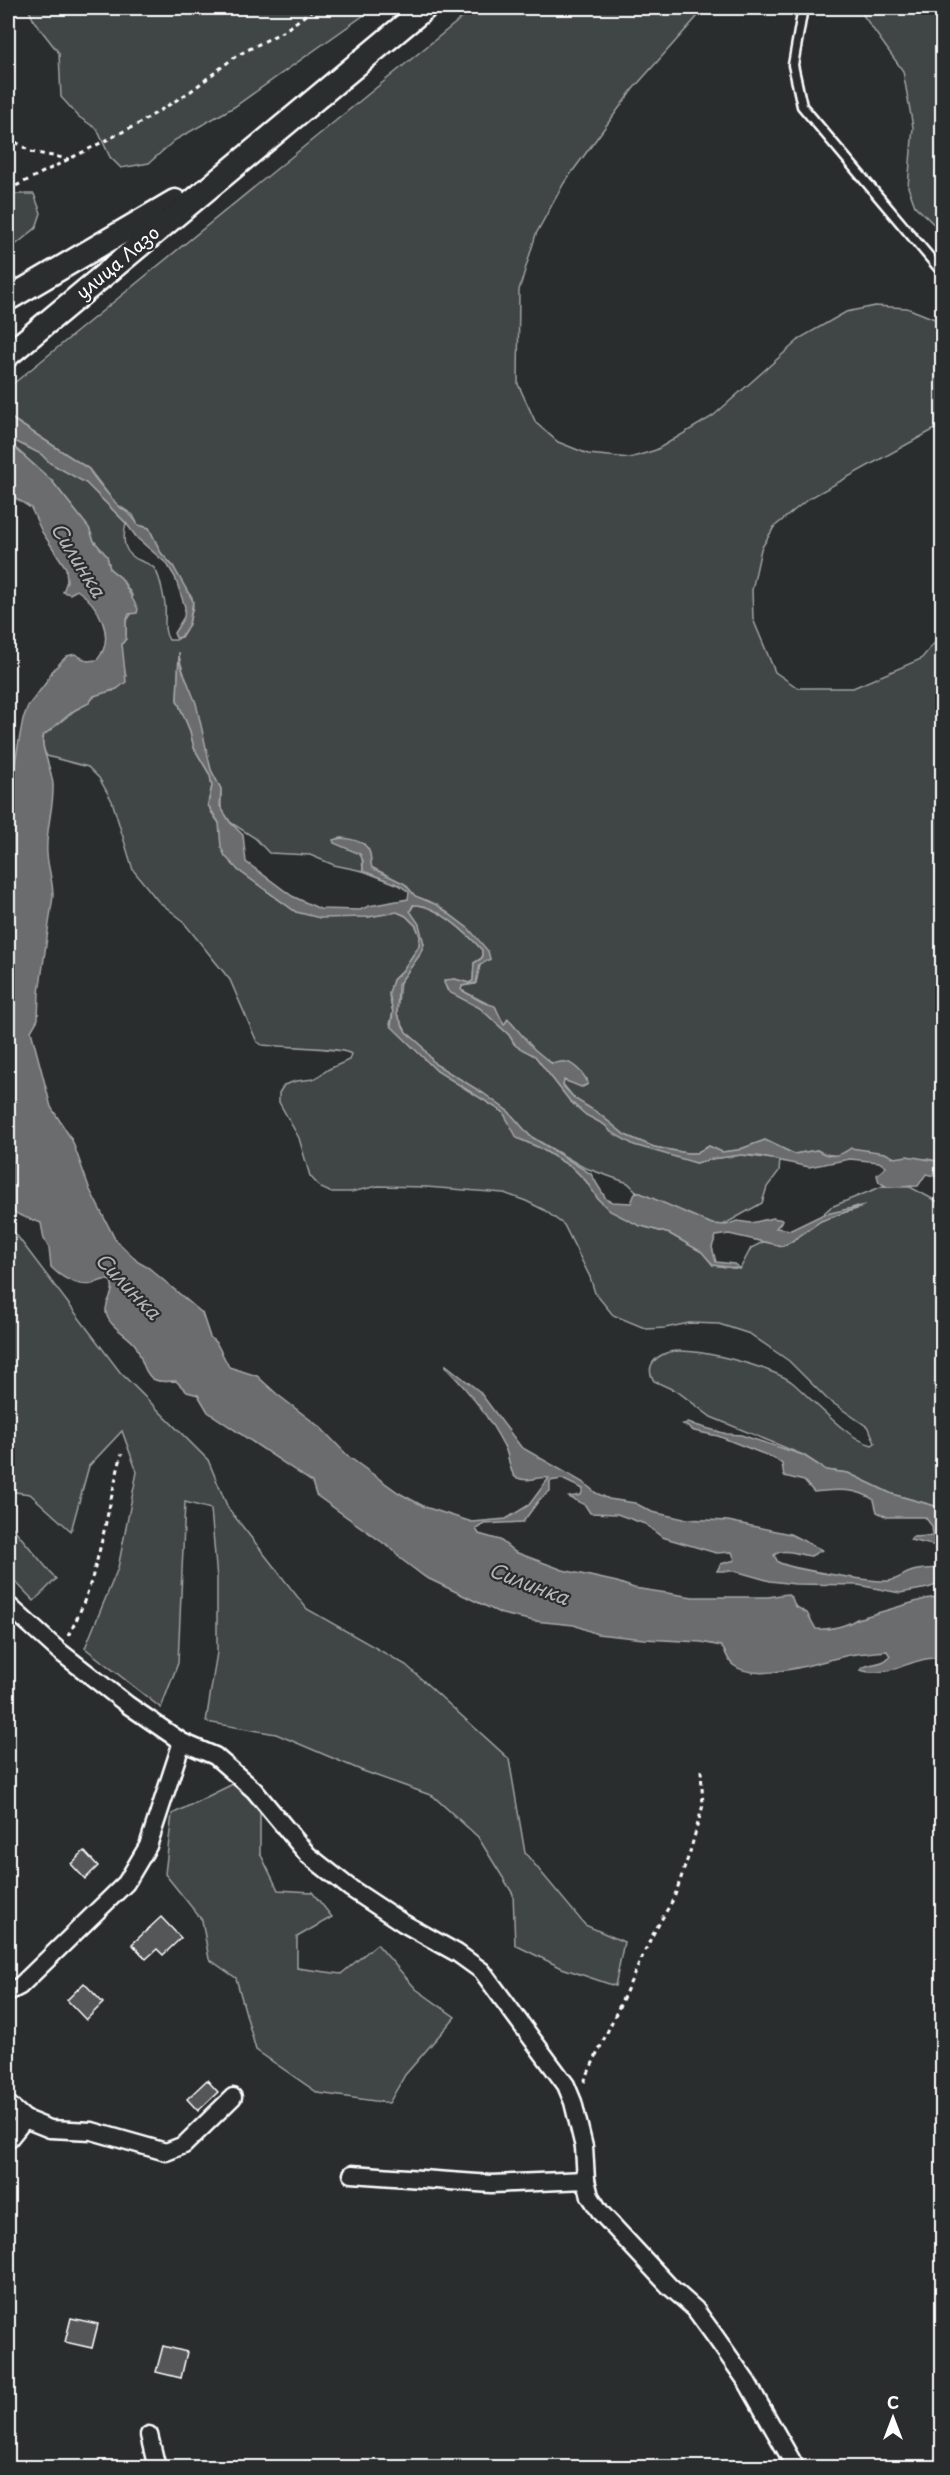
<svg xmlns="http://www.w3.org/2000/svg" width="950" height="2475" font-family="'Playpen Sans',sans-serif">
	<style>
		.green { fill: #414445; stroke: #a0a2a2; stroke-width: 1.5 }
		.water { fill: #6a6c6d; stroke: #a6a7a7; stroke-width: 1.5 }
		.building { fill: #555758; stroke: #fff; stroke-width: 1.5 }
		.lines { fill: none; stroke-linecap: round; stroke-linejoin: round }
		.lane-casing { stroke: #fff; stroke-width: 13 }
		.street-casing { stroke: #fff; stroke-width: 21 }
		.secondary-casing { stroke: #fff; stroke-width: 27 }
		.path { stroke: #fff; stroke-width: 3; stroke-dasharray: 4.5 4.5; stroke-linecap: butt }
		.lane { stroke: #2a2d2e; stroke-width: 8 }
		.street { stroke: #2a2d2e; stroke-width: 16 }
		.secondary { stroke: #2a2d2e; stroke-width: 22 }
		.labels { text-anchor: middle; stroke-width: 4.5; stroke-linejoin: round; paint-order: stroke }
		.street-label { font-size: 18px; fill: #fff; stroke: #2a2d2e }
		.water-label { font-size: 20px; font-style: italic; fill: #b4b6b6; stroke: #2a2d2e }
	</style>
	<rect width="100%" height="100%" fill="#2a2d2e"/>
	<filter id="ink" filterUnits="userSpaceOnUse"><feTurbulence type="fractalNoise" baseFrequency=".0167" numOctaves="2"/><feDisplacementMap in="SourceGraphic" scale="12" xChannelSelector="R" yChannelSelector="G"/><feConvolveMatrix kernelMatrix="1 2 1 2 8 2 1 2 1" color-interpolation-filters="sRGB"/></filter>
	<g filter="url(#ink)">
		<!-- green -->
		<g class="green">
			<polygon points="28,8 374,8 234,107 175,140 149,163 121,168 110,157 97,129 79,117 61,97 59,53 34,21"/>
			<path d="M474 8H705L633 89 564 183 536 234 519 290 518 384 536 423 558 442 588 454 630 458 656 450 713 416 802 337 846 312 875 306 907 308 937 320 942 325V425L808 499 774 527 761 549 752 590 753 619 775 672 798 688H853L921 659 942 634V1162L927 1159 895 1158 850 1149 839 1156 824 1154 817 1150 794 1154 765 1140 738 1150 722 1152 709 1146 696 1153H687L654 1147 625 1135 598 1113 575 1099 562 1083 564 1080 583 1087 588 1084 587 1079 562 1062 555 1064C535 1058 521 1034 508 1019L504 1025 498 1016 496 1008 461 990 462 986 475 984 480 965 490 959 469 929 437 905 415 896 405 884 371 867 370 854 364 844 341 838 362 857 363 871 334 865 310 855 269 853 255 838 230 822 221 808V789L211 770 179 657 177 700 190 731 194 748 210 775 212 786 208 803 211 812 219 823 238 870 296 912 368 917 397 912 406 916 416 926 420 936 419 946 403 970 393 980 389 996 393 1012 390 1024 437 1071 503 1112 519 1139 540 1148 573 1168 586 1181 598 1199 638 1225 670 1234 702 1252 713 1265 740 1269 751 1248 765 1241C794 1250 797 1234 820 1221 831 1215 848 1212 860 1208L857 1206 843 1212 822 1215 831 1207 883 1186 910 1187 942 1204V1522L938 1509 935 1506 892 1494 848 1473 826 1470 803 1455 711 1417 678 1392 654 1381C645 1367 654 1358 666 1353 687 1344 776 1368 793 1383 814 1401 847 1439 872 1445L875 1443 869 1428 827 1399 789 1361 750 1334 719 1324 689 1323 665 1328 647 1329 613 1315 595 1293 590 1277 564 1225 544 1210 526 1201 504 1193 426 1187 378 1186 351 1192H330L321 1188 310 1176 299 1138 279 1102V1093L284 1085 296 1081 314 1079 329 1069 349 1060 351 1054C342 1047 279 1047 262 1045L257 1042 230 980 181 919 158 901 133 870 112 801 99 778 88 767 47 756 42 748 44 734 75 710 88 703 98 693 113 691 126 676 122 661V644L126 638V622L132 613V595L121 578 110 569 107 556 94 541 89 528 52 481 14 447 13 440 41 454 50 463 86 483 126 523C122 541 123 554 141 561 146 563 150 564 154 568 160 575 162 589 164 599 168 612 161 629 169 640H176L181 637 189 624 193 606 192 597 183 588 173 566 161 553 149 528 138 525 133 515 115 503 89 469 8 416V388Z"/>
			<polygon points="858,8 942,8 942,232 915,206 908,187 913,127 903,71"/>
			<polygon points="8,194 34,194 41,213 36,228 8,251"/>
			<path d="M414 905C435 903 469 935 482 950V958L474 963 473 981 469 983 455 979 444 981 447 990 480 1008 509 1035 514 1044 535 1056 570 1101 586 1115 605 1125 611 1132 696 1163 712 1159 741 1155 780 1160 779 1171 767 1187 762 1203 723 1225 712 1224 655 1201 636 1191 628 1183 583 1167 530 1136 509 1112 483 1093 435 1064 420 1044 406 1032 397 1014 400 982 419 956 424 944 410 911Z"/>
			<polygon points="8,1224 120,1372 208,1460 228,1508 307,1609 406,1665 509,1759 525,1853 585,1925 624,1942 615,1986 562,1968 515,1945 513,1894 478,1837 433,1796 363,1771 276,1734 206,1722 217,1652 217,1579 211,1509 185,1502 178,1663 161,1708 85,1648 118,1568 137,1472 122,1431 89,1466 71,1531 30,1494 8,1491"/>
			<polygon points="8,1522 56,1579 34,1601 8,1574"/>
			<polygon points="239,1781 260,1808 260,1853 278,1890 312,1892 332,1917 297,1937 297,1968 341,1974 377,1944 416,1989 455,2017 405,2075 389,2103 318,2093 256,2050 236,1978 209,1959 202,1920 165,1874 172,1814"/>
		</g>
		<!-- water -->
		<g class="water">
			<path d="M8 416 89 469C91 475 115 503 121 508 129 514 133 516 138 525L149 528 161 553 173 566 193 601 189 624 181 637 176 638 174 633 184 617 185 607 175 577 167 564 137 538 126 523 86 483 50 463 41 454 13 440 14 447 52 481 89 528 94 541 107 556 110 569 121 578 138 609 137 613 129 614 126 622V639L122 644 126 682 117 689 94 696 89 703 75 710 43 736C40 748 52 768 53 785 54 808 45 831 47 854 48 868 53 881 53 896L39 993 38 1019 31 1031 51 1107 72 1140 90 1190 115 1239 138 1262 149 1268 202 1313 210 1337 217 1344 229 1367 257 1376 278 1395 321 1428 349 1457 399 1493 425 1507 472 1522 506 1519 529 1505 549 1478C537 1475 530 1484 515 1477 508 1469 510 1456 504 1446 489 1417 469 1391 446 1368V1365L479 1391 521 1447 584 1483 596 1493 609 1499 635 1503 652 1512 684 1519 728 1521 790 1534 822 1550 811 1556C798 1555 785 1547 774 1555L778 1562C789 1569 874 1582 888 1581 897 1580 902 1575 910 1572 919 1568 933 1569 942 1568V1583L928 1588 900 1593 858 1585 795 1584 770 1581 735 1571H717L721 1564 735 1560 732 1552 716 1553 662 1537 645 1524 617 1514 590 1513 585 1505 569 1497 581 1495 583 1489 562 1479 550 1481V1491L539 1500 523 1522 484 1524 476 1529 479 1534 500 1540 515 1552 563 1570 617 1582 634 1588 693 1597H768L787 1594 792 1598 795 1606 807 1613 816 1629C830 1630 846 1626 857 1619L925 1599 942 1596V1658C913 1655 889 1680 860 1670 868 1661 882 1667 890 1656L887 1651C875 1652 862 1653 850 1655 821 1660 759 1685 733 1665 727 1660 726 1651 721 1646L701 1642 644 1639 597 1634 574 1625 534 1621 502 1614 425 1577 401 1559 393 1550 316 1495 312 1482 208 1412 198 1395 187 1392 176 1381C168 1381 160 1383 153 1379 144 1373 141 1356 136 1346 129 1335 108 1327 106 1312 105 1300 116 1294 111 1281 103 1278 99 1282 92 1284 78 1287 60 1277 51 1267L49 1248 44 1239 41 1223C28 1217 16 1218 8 1204V816L10 789 23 719 28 706 45 684 53 670 67 656 75 654 87 661 97 660C117 637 98 604 77 590L70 594 63 592 67 581 66 568 42 532 31 508 8 493Z"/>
			<path d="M179 652 180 664 196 703 211 770 221 789 220 806 230 822 243 835 246 862 292 896 320 909 360 910 369 906 408 899 409 892 399 885 363 871V861L360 854 334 843 333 840C342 836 363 840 368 849 372 855 370 862 372 868L405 884 415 896 437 905 469 929 488 951 490 959 480 965 476 983 462 986 461 990 482 1002 495 1006 504 1025 508 1019 534 1049 551 1063C557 1064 560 1061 566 1062 575 1064 586 1076 588 1084L581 1087 564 1080 563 1086 575 1099 598 1113 625 1135 654 1147 687 1153H696L709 1146 722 1152 738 1150 765 1140 794 1154 817 1150C830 1158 839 1157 851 1148L885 1153 895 1158 907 1156 942 1162V1178L926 1174 918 1186 887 1187 879 1182 877 1175 886 1167 879 1162 850 1159 809 1167 758 1156 741 1155 712 1159 696 1163 634 1145 611 1132 605 1125 586 1115 570 1101 535 1056 516 1046 509 1035 480 1008 449 992 444 983 445 980 455 979 469 983 473 981 474 963 482 958V950C469 935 435 903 413 905L410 911 419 924 424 944 419 956 398 985 397 1014 406 1032 420 1044 435 1064 483 1093 509 1112 530 1136 591 1174 606 1199 612 1202 631 1203 636 1191 712 1224 726 1225 737 1221 751 1223 773 1218 783 1220 776 1228 791 1230 822 1215 865 1205 821 1221 789 1243 782 1246 729 1234 716 1236 712 1247 716 1262 734 1264 741 1269 713 1265 702 1252 670 1234 638 1225 610 1211 598 1199 586 1181 573 1168 540 1148 517 1138 503 1112 437 1071 391 1026 393 1012 389 993 393 980 403 970 419 946 420 936 416 926 406 916 397 912 368 917 320 918 296 912 238 870 225 856 221 847 219 823 208 805 212 786 210 775 194 748 190 731 177 700Z"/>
			<path d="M688 1423 727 1434 741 1435 803 1455 826 1470 848 1473 892 1494 935 1506C945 1517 943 1534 942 1547L910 1540 912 1537 933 1536 932 1526 925 1517H887L877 1512 874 1500C855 1487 835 1490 814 1492L804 1481 784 1476 782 1464 774 1458 718 1436 694 1431 683 1424Z"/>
		</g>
		<!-- building -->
		<g class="building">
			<polygon points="84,1851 98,1866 85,1879 71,1864"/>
			<polygon points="161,1917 181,1938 163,1955 157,1949 146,1959 132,1944"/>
			<polygon points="84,1983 103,2003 86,2020 67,2000"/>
			<polygon points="207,2080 218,2092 198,2111 187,2099"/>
			<polygon points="71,2318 98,2324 92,2348 65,2342"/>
			<polygon points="163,2346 187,2352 181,2378 156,2372"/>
		</g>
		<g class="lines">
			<defs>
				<polyline id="lane" points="803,8 793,65 802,106 942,272"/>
				<g id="street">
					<polyline points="8,1605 59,1651 128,1705 182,1742 215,1756 254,1790 308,1855 350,1888 403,1923 457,1953 482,1971 566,2085 573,2102 584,2147 586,2180 590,2196 601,2213 669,2286 695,2309 714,2335 747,2382 796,2468"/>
					<polyline points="8,1992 20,1986 126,1883 148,1846 182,1742"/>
					<polyline points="8,2104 25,2119 50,2129 92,2131 166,2152 184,2145 233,2097"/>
					<polyline points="8,2140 25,2119"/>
					<polyline points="352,2174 491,2184 586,2180"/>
					<polyline points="149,2435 157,2468"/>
				</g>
				<g id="secondary">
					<polyline points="8,299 175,201"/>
					<polyline points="8,355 425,8"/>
				</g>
			</defs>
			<!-- lane casing -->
			<use href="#lane" class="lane-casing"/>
			<!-- street casing -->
			<use href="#street" class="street-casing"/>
			<!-- secondary casing -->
			<use href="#secondary" class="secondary-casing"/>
			<!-- path -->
			<g class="path">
				<polyline points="8,137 31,152 69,159"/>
				<polyline points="8,190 140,123 191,91 236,56 284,31 315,8"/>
				<path d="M68 1636C99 1581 105 1515 122 1454"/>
				<polyline points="584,2082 652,1936 674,1898 690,1852 703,1805 701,1770"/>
			</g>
			<!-- lane -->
			<use href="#lane" class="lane"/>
			<!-- street -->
			<use href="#street" class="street"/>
			<!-- secondary -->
			<use href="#secondary" class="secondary"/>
		</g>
	</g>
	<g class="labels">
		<!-- street labels -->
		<g class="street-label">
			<text transform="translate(118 263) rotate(-40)" y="6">улица Лазо</text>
		</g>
		<!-- water labels -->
		<g class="water-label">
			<text transform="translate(78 560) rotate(58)" y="7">Силинка</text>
			<text transform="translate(128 1286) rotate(46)" y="7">Силинка</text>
			<text transform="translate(529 1584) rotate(21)" y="7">Силинка</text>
		</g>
	</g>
	<!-- margin -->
	<rect width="950" height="2475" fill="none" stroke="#2a2d2e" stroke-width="30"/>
	<rect x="15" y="15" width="920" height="2445" fill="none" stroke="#fff" stroke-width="2" filter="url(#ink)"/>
	<!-- north arrow -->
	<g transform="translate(893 2418)" stroke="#2a2d2e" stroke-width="4.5" paint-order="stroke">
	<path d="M0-4.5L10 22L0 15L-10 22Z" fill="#ffffff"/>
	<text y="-9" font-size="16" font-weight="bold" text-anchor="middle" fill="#ffffff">С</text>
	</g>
</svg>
